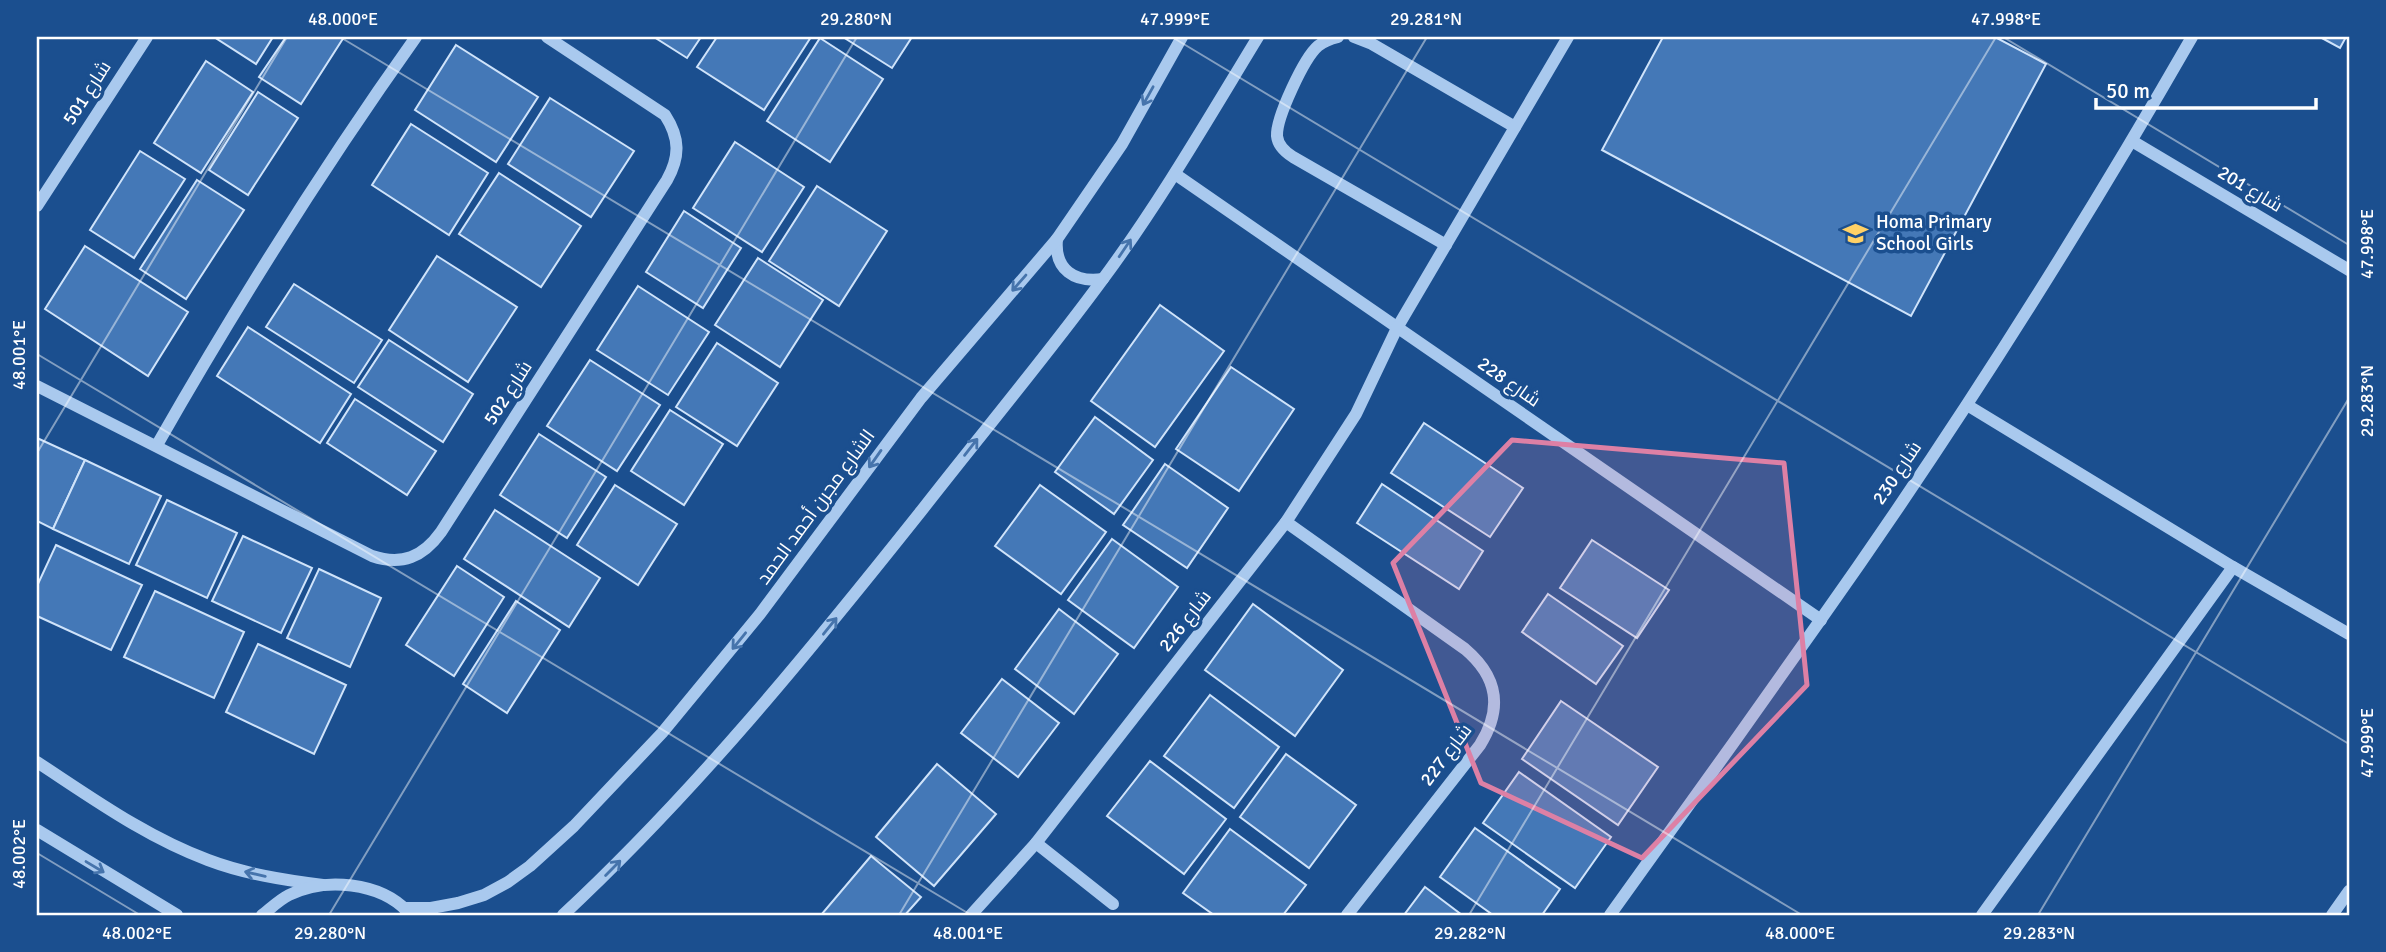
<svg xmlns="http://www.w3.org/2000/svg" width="2386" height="952" viewBox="0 0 2386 952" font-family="Signika,Cairo,sans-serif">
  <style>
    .building { fill: #4478b7; stroke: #cfe3fa; stroke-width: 2 }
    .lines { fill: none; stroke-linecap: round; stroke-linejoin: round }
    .minor { stroke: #a9c9ee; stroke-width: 12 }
    .oneway { stroke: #4674ac }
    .marked { fill: #dd80a5; fill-opacity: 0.2; stroke: #dd80a5; stroke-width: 5; stroke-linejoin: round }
    .ticks { fill: none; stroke: #fff; stroke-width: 2; stroke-opacity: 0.45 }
    .labels { text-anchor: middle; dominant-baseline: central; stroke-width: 7; stroke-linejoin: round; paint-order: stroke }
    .street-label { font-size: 19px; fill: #fff; stroke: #1b4f8f }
    .poi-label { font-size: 19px; fill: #fff; stroke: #1b4f8f; text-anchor: start }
    .neatline { fill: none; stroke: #fff; stroke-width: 2.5 }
    .ticks-label { font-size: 18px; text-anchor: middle; fill: #fff }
  </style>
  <rect width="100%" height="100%" fill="#1b4f8f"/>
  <g class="building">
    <polygon points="214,37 273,37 256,64"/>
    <polygon points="286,37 344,37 301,104 259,77"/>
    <polygon points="654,37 701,37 687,58"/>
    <polygon points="717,37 811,37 764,110 697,67"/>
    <polygon points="843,37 912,37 892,68"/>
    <polygon points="1663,37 1995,37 2046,64 1911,316 1602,150"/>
    <polygon points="2320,37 2346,37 2340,48"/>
    <polygon points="820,38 883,79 830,162 767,121"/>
    <polygon points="456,45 538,97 496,162 415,110"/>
    <polygon points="206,61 253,92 201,173 154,143"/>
    <polygon points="258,92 298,118 248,195 209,170"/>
    <polygon points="550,98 634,151 591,217 508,164"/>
    <polygon points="411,124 488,173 449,235 372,185"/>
    <polygon points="735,142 804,187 762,252 693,208"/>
    <polygon points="140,151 185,179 134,258 90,230"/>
    <polygon points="499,173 581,226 541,287 459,234"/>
    <polygon points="197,180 244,210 186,299 140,269"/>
    <polygon points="817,186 887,231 839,306 769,261"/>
    <polygon points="684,211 741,248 703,308 646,272"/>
    <polygon points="85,246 188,312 148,376 45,309"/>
    <polygon points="437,256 517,307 468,382 389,330"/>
    <polygon points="758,258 823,300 780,367 715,325"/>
    <polygon points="294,284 382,340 354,383 266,327"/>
    <polygon points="638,286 709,332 668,395 597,350"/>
    <polygon points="1160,305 1224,351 1155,447 1091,401"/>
    <polygon points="248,327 351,394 320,443 217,376"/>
    <polygon points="389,340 473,394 443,442 358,387"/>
    <polygon points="717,343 778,383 737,446 676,407"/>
    <polygon points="590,360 660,405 617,471 547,426"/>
    <polygon points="1231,367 1294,409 1239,491 1176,449"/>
    <polygon points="355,399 436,451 407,495 327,443"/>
    <polygon points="670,410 723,444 684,505 631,471"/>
    <polygon points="1095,417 1153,460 1114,514 1055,472"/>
    <polygon points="1424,423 1523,488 1490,537 1391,473"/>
    <polygon points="539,434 606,477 567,538 500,495"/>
    <polygon points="37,438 85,460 53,529 37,521"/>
    <polygon points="85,460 161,496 129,564 53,529"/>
    <polygon points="1165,464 1228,508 1187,568 1123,525"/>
    <polygon points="1382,484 1483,551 1459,589 1357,523"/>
    <polygon points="615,485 677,524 638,585 577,545"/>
    <polygon points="1040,485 1106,532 1061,594 995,546"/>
    <polygon points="167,500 237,533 207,598 136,565"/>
    <polygon points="495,510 600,578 569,627 464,559"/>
    <polygon points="243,536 312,568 281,633 212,601"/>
    <polygon points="1112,539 1178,587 1134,648 1068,600"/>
    <polygon points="1592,540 1669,590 1637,638 1560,588"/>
    <polygon points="56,545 142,585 111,650 37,616 37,586"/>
    <polygon points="457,566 504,597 454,676 406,645"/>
    <polygon points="319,569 381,598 350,667 287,638"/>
    <polygon points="155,591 244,632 214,698 124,657"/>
    <polygon points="1548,594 1623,646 1596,684 1522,632"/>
    <polygon points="516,601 560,630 507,713 463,684"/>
    <polygon points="1253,604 1343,670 1295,736 1205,670"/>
    <polygon points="1059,609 1118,654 1074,714 1015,669"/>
    <polygon points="258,644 346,685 314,754 226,712"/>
    <polygon points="1002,679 1059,723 1018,777 961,733"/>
    <polygon points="1210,695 1279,747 1234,808 1164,756"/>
    <polygon points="1561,701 1658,767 1618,825 1522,759"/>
    <polygon points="1286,754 1356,805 1309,868 1240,817"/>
    <polygon points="1150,761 1226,819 1184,874 1107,816"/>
    <polygon points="937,764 996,814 934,886 876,837"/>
    <polygon points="1519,772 1611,837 1575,888 1483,823"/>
    <polygon points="1475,828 1560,889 1542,915 1493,915 1440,877"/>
    <polygon points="1230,829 1306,885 1283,915 1214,915 1183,893"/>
    <polygon points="871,856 921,897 905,915 821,915"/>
    <polygon points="1425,887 1462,915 1404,915"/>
  </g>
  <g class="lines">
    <g class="minor">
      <path d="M1338,37C1330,39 1324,41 1318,46C1304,58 1276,118 1277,136C1278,146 1285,152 1293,157L1446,245"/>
      <polyline points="1354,37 1372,44 1515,127"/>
      <polyline points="2132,141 2349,270"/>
      <polyline points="1175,174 1821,620"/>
      <polyline points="37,206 147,37"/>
      <path d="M1057,239C1054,270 1075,283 1103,279"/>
      <path d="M37,386L372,556C402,566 423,557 441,532L667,180C680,157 680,138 665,115L547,37"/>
      <polyline points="1967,405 2233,567 2349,634"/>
      <path d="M157,445C237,305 322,169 416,37"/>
      <path d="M1286,522L1465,649C1498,677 1503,708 1480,745L1347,915"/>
      <path d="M37,762C92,798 146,837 208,860C245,874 284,880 323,885"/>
      <polyline points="37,830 177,915"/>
      <polyline points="1036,843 1113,904"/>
      <polyline points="404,908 431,908 458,903 484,895 508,882 530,866 574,826 662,733 760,614 921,398 1057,239 1122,144 1182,37"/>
      <path d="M262,915C270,909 279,900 289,895C325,877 380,882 408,912"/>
      <path d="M563,915C696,791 809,652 922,510C982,433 1045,358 1103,279C1160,202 1208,119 1258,37"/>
      <polyline points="971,915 1036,843 1286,522 1356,414 1397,328 1568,37"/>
      <path d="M1610,915C1680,818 1750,720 1819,622C1953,433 2077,237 2192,37"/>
      <polyline points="1982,915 2233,567"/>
      <polyline points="2332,915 2349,891"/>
    </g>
  </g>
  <defs><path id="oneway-shaft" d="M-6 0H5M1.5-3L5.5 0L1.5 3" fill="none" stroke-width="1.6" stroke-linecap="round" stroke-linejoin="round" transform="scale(1.75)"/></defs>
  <g class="oneway">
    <use href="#oneway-shaft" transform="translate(1148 96) rotate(119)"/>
    <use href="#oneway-shaft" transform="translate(1125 248) rotate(-56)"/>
    <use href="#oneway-shaft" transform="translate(1019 283) rotate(131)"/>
    <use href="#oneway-shaft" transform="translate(971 447) rotate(-52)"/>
    <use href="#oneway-shaft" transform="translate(875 459) rotate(125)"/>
    <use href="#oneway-shaft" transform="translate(830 626) rotate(-51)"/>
    <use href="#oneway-shaft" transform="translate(739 641) rotate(129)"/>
    <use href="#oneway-shaft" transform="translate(95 867) rotate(31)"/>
    <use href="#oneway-shaft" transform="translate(613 868) rotate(-45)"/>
    <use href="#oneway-shaft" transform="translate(255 874) rotate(-167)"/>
  </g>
  <path class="marked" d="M1512,440L1784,463L1807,685L1642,858L1481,783L1393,563Z"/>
  <path class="ticks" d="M340,37L1802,915M1172,37L2349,744M2003,37L2349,245M37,354L971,915M37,453L287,37M37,853L140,915M329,915L857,37M899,915L1427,37M1469,915L1996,37M2038,915L2349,398"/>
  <defs>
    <symbol id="school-bare" viewBox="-9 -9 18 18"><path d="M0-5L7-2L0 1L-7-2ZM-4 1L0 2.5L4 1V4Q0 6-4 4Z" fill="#ffd166" stroke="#1b4f8f" stroke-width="2.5" paint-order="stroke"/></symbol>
  </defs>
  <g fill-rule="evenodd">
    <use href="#school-bare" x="1838" y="216" width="35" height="35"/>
  </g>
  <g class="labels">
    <g class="street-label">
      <text transform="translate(87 93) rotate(-57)">شارع 501</text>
      <text transform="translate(2250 189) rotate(31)">شارع 201</text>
      <text transform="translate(1509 382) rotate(35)">شارع 228</text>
      <text transform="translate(508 393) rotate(-57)">شارع 502</text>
      <text transform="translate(1897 473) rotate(-56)">شارع 230</text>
      <text transform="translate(816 507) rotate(-54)">الشارع مجرن أحمد الحمد</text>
      <text transform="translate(1185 621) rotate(-52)">شارع 226</text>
      <text transform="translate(1446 755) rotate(-53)">شارع 227</text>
    </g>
    <g class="poi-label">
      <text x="1876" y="222">Homa Primary<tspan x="1876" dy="22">School Girls</tspan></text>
    </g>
  </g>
  <rect width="2386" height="952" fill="none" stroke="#1b4f8f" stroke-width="77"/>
  <path d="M2096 98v10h220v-10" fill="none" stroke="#ffffff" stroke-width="3.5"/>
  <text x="2106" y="98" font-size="21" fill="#ffffff" stroke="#1b4f8f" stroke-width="5" paint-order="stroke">50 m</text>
  <rect x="38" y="38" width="2310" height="876" class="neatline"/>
  <g class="ticks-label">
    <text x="343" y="25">48.000°E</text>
    <text x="856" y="25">29.280°N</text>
    <text x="1175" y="25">47.999°E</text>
    <text x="1426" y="25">29.281°N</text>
    <text x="2006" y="25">47.998°E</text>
    <text transform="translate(2367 244) rotate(-90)" y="6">47.998°E</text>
    <text transform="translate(19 355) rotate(-90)" y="6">48.001°E</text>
    <text transform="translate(2367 401) rotate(-90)" y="6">29.283°N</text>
    <text transform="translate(2367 743) rotate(-90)" y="6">47.999°E</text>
    <text transform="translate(19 854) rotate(-90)" y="6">48.002°E</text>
    <text x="137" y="939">48.002°E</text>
    <text x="330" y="939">29.280°N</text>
    <text x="968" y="939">48.001°E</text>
    <text x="1470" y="939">29.282°N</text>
    <text x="1800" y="939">48.000°E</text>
    <text x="2039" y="939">29.283°N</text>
  </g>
</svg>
